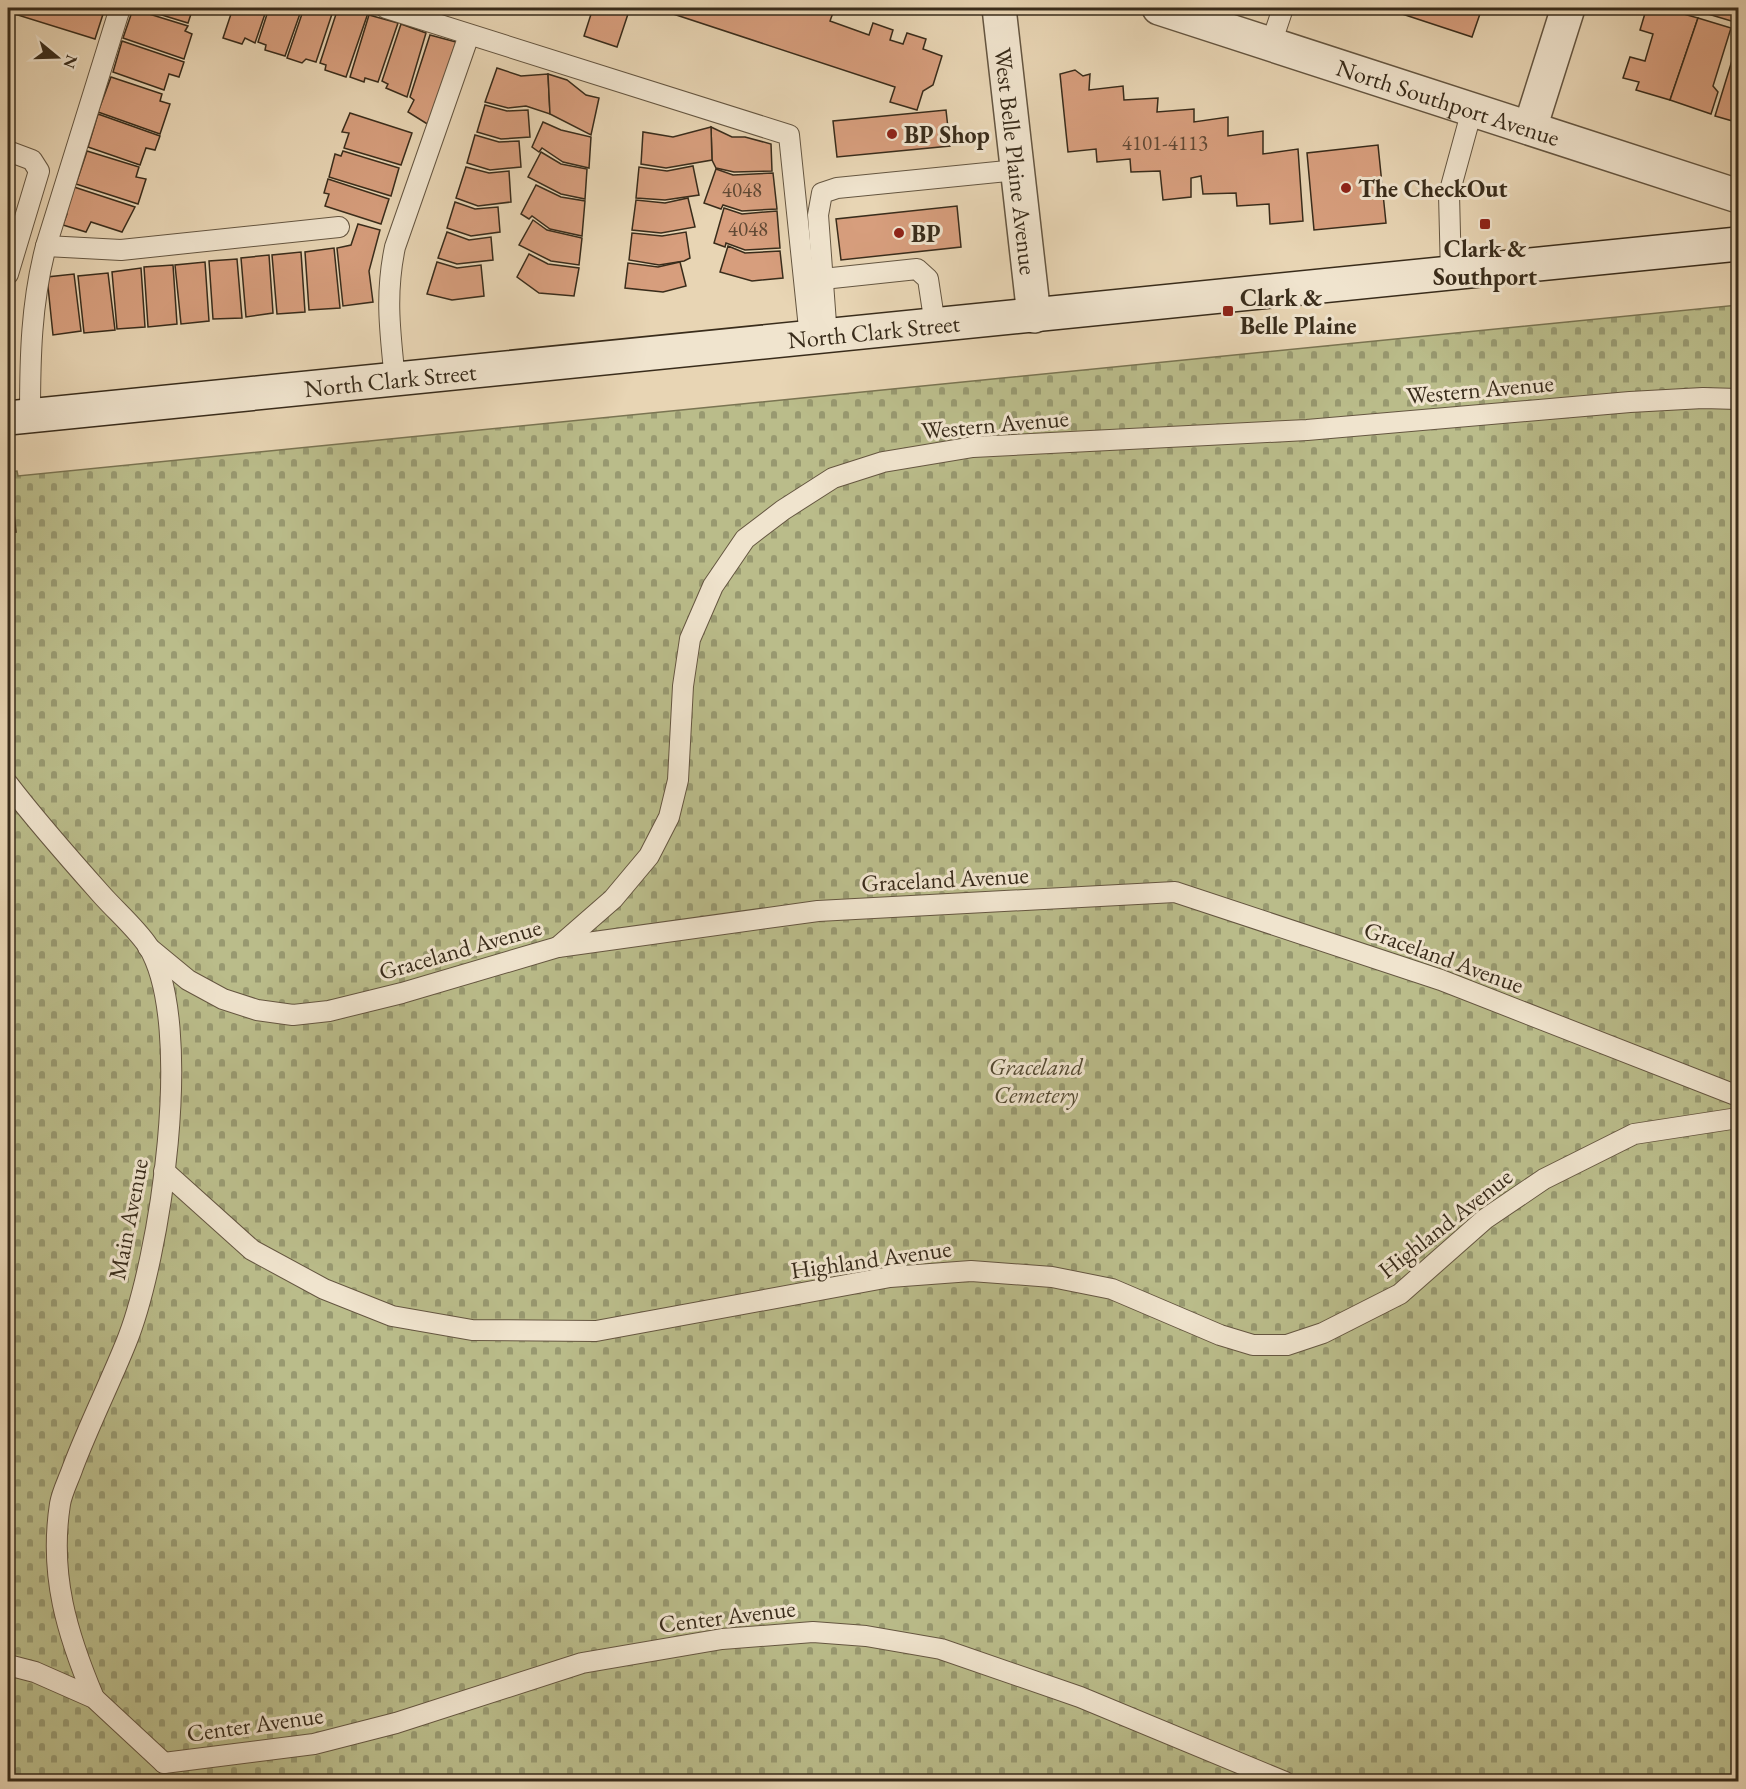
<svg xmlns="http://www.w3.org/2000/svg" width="1746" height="1789" viewBox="0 0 1746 1789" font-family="'EB Garamond',serif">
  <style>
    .cemetery { fill: url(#cemetery-stones); stroke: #7a7452; stroke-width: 1.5 }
    .building { fill: #d79e7d; stroke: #392c1b; stroke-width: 1.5 }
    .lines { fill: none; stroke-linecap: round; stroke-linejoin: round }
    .service-casing { stroke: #655641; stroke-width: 22 }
    .minor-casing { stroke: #655641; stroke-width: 36 }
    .tertiary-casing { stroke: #655641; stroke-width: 36 }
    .secondary-casing { stroke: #392c1b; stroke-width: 36 }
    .service { stroke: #f0e4ce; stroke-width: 20 }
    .minor { stroke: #f0e4ce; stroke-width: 33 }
    .tertiary { stroke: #f0e4ce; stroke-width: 33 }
    .secondary { stroke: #f0e4ce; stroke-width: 33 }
    .poi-dot { fill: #8f2418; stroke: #f0e4ce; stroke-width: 2 }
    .labels { text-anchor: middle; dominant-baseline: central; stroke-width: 6; stroke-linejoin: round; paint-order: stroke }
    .number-label { font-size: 21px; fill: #604834 }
    .street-label { font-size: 24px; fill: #392c1b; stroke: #f0e4ce }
    .poi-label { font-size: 24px; font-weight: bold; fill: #392c1b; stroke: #f0e4ce; text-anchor: start }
    .park-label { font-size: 24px; font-style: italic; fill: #534931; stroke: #f0e4ce }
  </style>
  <defs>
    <pattern id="cemetery-stones" width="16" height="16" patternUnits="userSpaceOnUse" patternTransform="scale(1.5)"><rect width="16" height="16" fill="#babc8a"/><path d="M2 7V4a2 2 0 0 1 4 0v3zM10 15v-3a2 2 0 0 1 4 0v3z" fill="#989970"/></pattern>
  </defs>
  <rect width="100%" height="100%" fill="#e8d5b4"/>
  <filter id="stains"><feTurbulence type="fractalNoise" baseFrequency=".00333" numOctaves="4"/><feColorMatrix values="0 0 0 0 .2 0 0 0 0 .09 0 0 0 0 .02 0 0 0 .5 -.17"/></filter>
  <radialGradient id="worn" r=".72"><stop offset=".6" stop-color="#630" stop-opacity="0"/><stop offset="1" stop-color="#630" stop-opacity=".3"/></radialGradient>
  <polygon class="cemetery" points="1738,305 1738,1781 8,1781 8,472 17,471 18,476"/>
  <g class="building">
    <polygon points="8,8 105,8 95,39 8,12"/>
    <polygon points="139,8 199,8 198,11 192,11 188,23"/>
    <polygon points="233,8 267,8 255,43 245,38 242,44 223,38"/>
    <polygon points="269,8 302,8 285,56 265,50 266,45 258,42"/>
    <polygon points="304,8 334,8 316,62 306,59 302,63 287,58"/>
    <polygon points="338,8 368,13 346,77 325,70 326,65 320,63"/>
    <polygon points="593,8 630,8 617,47 584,36"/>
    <polygon points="655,8 798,8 797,10 810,14 812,8 826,8 834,10 830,21 869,35 873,23 893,30 890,40 903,44 907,33 926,39 923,49 942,56 933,85 923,91 917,110 890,102 895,87"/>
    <polygon points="1384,8 1482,8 1472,37"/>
    <polygon points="1662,8 1698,18 1670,100 1636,90 1639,82 1623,78 1630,57 1645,61 1653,34 1640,30 1646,10 1660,14"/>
    <polygon points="1688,8 1738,8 1738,23"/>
    <polygon points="133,9 188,26 185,31 192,34 184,59 123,38"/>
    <polygon points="369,15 398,23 378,82 365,78 364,82 350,77"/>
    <polygon points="1698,18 1731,28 1713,86 1718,92 1711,114 1670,100"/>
    <polygon points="401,24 426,33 407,97 386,88 388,84 382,81"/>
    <polygon points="430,35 456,42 429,125 408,112 414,100 410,97"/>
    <polygon points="122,41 184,62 179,77 169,74 164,90 113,72"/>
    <polygon points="1738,41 1738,117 1736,122 1715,116"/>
    <polygon points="497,68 521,76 548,74 550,114 526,106 508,108 485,102"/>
    <polygon points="1075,70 1083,76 1090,74 1089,90 1123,86 1124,100 1158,98 1157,112 1194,109 1194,122 1228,117 1228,136 1263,131 1263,154 1298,149 1303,221 1270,224 1269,204 1237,206 1236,193 1203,194 1201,176 1191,178 1191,197 1163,200 1160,171 1131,172 1130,159 1097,162 1096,149 1068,152 1060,74"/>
    <polygon points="548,74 567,80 586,95 599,98 591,135 550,114"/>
    <polygon points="111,77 162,94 160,101 170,104 160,134 98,112"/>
    <polygon points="485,105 507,111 528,110 530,137 501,139 477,132"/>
    <polygon points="946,110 950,146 837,157 833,121"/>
    <polygon points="350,113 412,133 401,165 344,148 349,133 342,132"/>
    <polygon points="98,114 160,136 155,150 146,148 140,165 88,147"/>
    <polygon points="543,122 561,130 591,137 589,168 563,162 542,148 539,152 532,147"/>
    <polygon points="711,127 732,137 745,137 771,144 772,171 734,172 716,168 712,160"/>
    <polygon points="711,127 712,160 666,168 641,164 643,132 673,137"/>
    <polygon points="475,135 499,142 519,141 521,167 490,170 467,163"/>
    <polygon points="1378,145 1386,223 1314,230 1307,153"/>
    <polygon points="87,151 139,167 136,177 146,179 138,204 76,184"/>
    <polygon points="343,151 399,168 391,196 329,177 335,154 341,156"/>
    <polygon points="541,152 561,164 587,169 585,199 561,194 528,177"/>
    <polygon points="693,166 699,195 665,200 636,198 639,167 667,171"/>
    <polygon points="466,167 489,173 509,171 511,202 478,206 456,198"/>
    <polygon points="716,169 733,175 773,173 777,209 742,211 723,205 721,209 704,203"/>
    <polygon points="328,179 389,199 381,224 325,206 329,194 324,193"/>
    <polygon points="536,185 561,197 585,201 582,236 550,229 532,216 529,219 521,214"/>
    <polygon points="71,186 135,207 122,232 91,222 86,232 63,225 67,214 62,212"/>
    <polygon points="688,198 695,227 661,233 632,230 636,200 665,203"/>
    <polygon points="455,202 475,209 498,207 500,232 471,236 447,228"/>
    <polygon points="957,206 961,247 841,260 836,219"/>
    <polygon points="724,208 742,214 777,211 780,248 745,250 726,243 725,247 714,243"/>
    <polygon points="533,220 547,230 582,238 579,265 551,261 519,245"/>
    <polygon points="358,224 380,230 369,271 373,302 343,306 337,248 351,245"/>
    <polygon points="447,232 469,240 491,237 493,260 457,264 438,258"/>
    <polygon points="686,232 690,258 684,261 659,265 629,260 632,233 662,236"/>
    <polygon points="728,246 745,253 780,251 783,278 752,281 720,272"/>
    <polygon points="334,248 340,308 309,310 305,252"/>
    <polygon points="301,252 305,312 277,314 272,255"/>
    <polygon points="529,254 548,264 579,268 574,296 539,293 517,277"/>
    <polygon points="269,255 273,313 246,317 241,258"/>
    <polygon points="237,259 242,318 213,319 209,261"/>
    <polygon points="205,262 209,321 181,324 175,265"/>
    <polygon points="437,262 457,268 481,265 484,296 452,300 427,294"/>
    <polygon points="680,262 686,286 663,292 625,288 628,263 658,267"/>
    <polygon points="173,265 177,324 148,327 144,267"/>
    <polygon points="141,268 145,327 117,329 112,272"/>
    <polygon points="108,273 115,330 84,333 78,276"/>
    <polygon points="74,274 81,331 53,335 47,277"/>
    <polygon points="8,484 11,484 16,532 8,533"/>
  </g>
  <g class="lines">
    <defs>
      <g id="service">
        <polyline points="386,8 789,135 810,338"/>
        <polyline points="1271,44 1283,8"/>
        <polyline points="8,151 32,160 39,171 8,274"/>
        <polyline points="46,246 120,8"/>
        <polyline points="1451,274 1449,194 1472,110"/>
        <polyline points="823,279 917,269 928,279 935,325"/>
        <polyline points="827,337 818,215 822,193 837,188 1017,170"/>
        <path d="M395,380C390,332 385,294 395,247L469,35"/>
        <path d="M30,416C30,358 31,303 46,246L121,250L339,227"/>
        <path d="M8,784C37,822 69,858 101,894C116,911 136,928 148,946C196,1024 160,1260 126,1343C109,1385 89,1425 73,1467C69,1479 62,1492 60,1504C49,1575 67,1634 94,1698"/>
        <polyline points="148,947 188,980 223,999 257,1010 293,1015 329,1011 402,993 558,947 818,911 1175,892 1441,980 1738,1096"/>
        <polyline points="558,947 613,899 649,856 669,817 678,780 683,686 690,639 713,586 745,539 783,510 833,478 883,462 973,447 1307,430 1630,402 1703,398 1738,399"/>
        <polyline points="164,1171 252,1250 324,1289 392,1316 472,1330 596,1331 890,1277 971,1271 1052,1277 1112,1289 1220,1335 1253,1345 1287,1345 1323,1333 1400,1294 1485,1219 1544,1179 1634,1134 1738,1118"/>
        <polyline points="8,1665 35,1672 94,1698 164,1763"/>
        <polyline points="164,1763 314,1744 396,1723 582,1663 722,1639 813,1632 866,1636 941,1649 1080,1697 1285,1782"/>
      </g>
      <g id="minor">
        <path id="s1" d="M999,8L1034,316"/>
        <polyline points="1530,128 1568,8"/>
      </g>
      <g id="tertiary">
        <path id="s2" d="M1159,8L1738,196"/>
      </g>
      <g id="secondary">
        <path id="s3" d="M8,418L1738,244"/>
      </g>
    </defs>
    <use href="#service" class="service-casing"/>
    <use href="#minor" class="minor-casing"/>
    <use href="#tertiary" class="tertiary-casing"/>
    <use href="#secondary" class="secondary-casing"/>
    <use href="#service" class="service"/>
    <use href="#minor" class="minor"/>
    <use href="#tertiary" class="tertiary"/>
    <use href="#secondary" class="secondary"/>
  </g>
  <g class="poi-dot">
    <circle cx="892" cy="134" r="6"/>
    <circle cx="1346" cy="188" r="6"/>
    <rect x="1479" y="218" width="12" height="12" rx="3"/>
    <circle cx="899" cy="233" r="6"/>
    <rect x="1222" y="305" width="12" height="12" rx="3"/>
  </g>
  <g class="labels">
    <g class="number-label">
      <text x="1165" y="142">4101-4113</text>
      <text x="742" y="189">4048</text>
      <text x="748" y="228">4048</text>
    </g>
    <g class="street-label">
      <text stroke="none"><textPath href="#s2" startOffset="304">North Southport Avenue</textPath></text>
      <text stroke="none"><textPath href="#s1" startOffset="154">West Belle Plaine Avenue</textPath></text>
      <text stroke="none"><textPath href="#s3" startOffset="870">North Clark Street</textPath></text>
      <text stroke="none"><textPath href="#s3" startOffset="384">North Clark Street</textPath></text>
      <text transform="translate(1480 389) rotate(-5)">Western Avenue</text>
      <text transform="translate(995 424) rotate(-5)">Western Avenue</text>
      <text transform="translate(945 879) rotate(-3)">Graceland Avenue</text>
      <text transform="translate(460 949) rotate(-16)">Graceland Avenue</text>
      <text transform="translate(1444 957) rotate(20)">Graceland Avenue</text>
      <text transform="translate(128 1219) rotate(-79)">Main Avenue</text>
      <text transform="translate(1445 1223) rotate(-38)">Highland Avenue</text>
      <text transform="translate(871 1259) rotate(-8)">Highland Avenue</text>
      <text transform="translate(727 1616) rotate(-7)">Center Avenue</text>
      <text transform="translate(255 1724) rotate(-8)">Center Avenue</text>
    </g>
    <g class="poi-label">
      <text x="904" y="134">BP Shop</text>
      <text x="1358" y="188">The CheckOut</text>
      <text x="911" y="233">BP</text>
      <text x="1485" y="248" text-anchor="middle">Clark &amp;<tspan x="1485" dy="28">Southport</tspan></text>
      <text x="1240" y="297">Clark &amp;<tspan x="1240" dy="28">Belle Plaine</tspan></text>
    </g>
    <g class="park-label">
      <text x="1036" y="1066">Graceland<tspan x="1036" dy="28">Cemetery</tspan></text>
    </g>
  </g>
  <rect width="1746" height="1789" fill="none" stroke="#e8d5b4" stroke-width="30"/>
  <rect x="9" y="9" width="1728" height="1771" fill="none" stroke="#392c1b" stroke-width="3"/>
  <rect x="15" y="15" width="1716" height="1759" fill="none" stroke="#392c1b" stroke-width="1.5"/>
  <g transform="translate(57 57) rotate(109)" stroke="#f0e4ce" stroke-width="4.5" paint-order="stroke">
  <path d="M0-4.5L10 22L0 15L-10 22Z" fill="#392c1b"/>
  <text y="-9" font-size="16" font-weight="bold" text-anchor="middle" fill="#392c1b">N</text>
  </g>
  <rect width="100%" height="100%" filter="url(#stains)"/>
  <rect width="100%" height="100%" fill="url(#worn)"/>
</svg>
